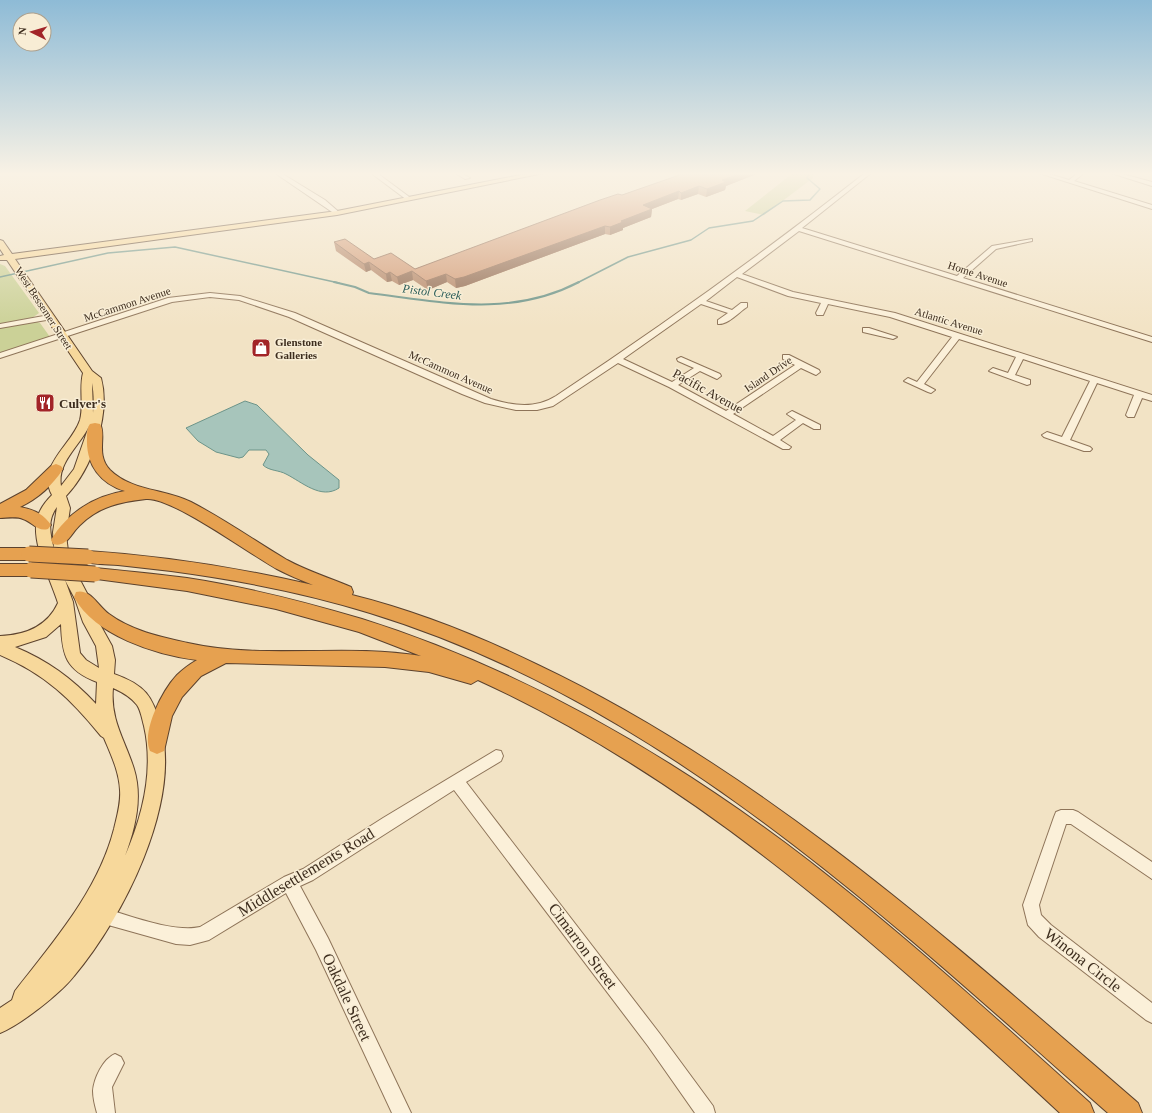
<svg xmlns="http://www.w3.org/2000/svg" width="1152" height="1113" viewBox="0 0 1152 1113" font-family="'Times New Roman',serif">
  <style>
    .green { fill: #cbd197 }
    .water { fill: #a7c5bb; stroke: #6c9489 }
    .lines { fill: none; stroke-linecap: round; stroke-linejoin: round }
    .stream-far1 { stroke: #6c9489; stroke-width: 1.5 }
    .stream { stroke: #6c9489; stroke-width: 2 }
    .minor-casing { stroke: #8e7459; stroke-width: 2 }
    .major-casing { stroke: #5c422d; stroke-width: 2 }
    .highway-casing { stroke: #5c422d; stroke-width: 2 }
    .minor { fill: #fbf0d9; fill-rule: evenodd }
    .major { fill: #f7d89b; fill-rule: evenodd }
    .highway { fill: #e6a150; fill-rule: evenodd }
    .highway-bridge-casing { stroke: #5c422d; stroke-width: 17; stroke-linecap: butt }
    .highway-bridge { stroke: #e6a150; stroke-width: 15 }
    .wall { fill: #b58667 }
    .shaded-wall { fill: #946d54 }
    .building { fill: #d39c78; stroke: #946d54 }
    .labels { text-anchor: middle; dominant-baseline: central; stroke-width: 3; stroke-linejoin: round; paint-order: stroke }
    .far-street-label { font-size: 11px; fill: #3d2d1e; stroke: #f8edd5 }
    .far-poi-label { font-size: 11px; font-weight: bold; fill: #3d2d1e; stroke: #f8edd5; text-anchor: start }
    .far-water-label { font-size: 12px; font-style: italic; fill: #2c5e5a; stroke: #f8edd5 }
    .street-label { font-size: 13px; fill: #3d2d1e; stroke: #f8edd5 }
    .poi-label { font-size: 13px; font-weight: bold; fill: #3d2d1e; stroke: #f8edd5; text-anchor: start }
    .near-street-label { font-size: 16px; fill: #3d2d1e; stroke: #f8edd5 }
  </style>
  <rect width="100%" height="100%" fill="#f2e3c5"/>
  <g class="green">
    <polygon points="793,173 814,173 813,178 764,215 745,211"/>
    <polygon points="0,264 5,266 39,313 32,318 0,325"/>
    <polygon points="37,322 40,323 50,337 0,354 0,328"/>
  </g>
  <path class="water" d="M245,401L257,405L308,455L339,480V488C321,500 302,482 286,474C279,470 269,471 263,465L269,454L266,450H249L243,457L239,458L216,452L198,441L186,428Z"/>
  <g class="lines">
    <g class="stream-far1">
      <polyline points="0,277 108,253 175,247 339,283"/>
      <polyline points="577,283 628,257 691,240 709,228 753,221 783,201 810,200 820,189 807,178 809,173"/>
    </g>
    <path class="stream" d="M334,282L355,287L369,293C442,302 510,318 579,282"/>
    <defs>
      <g id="minor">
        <polygon points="275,173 281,173 325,200 340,213 335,214"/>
        <polygon points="371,173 377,173 412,199 407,200"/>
        <polygon points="455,173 461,173 470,178 465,179"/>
        <path d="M865,173H871L802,228L957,276L992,246L1032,239V241L996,249L963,278L1152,337V342L799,231L742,274L793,292L895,313L1152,395V401L1142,398L1134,417H1128L1126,415L1134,395L1097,383L1070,440L1090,447L1092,449L1090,451H1084L1044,437L1042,435L1047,432L1062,437L1090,381L1023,359L1015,375L1030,380V384L1027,385L989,371L993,368L1008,373L1016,357L959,339L924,384L935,390L931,393L928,392L904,381L908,378L917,382L952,337L890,317L828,304L823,315H817L816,313L821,303L788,296L737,277L706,301L732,310L741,303H747V307C739,312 728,325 718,324V320L728,313L701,304L623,359L672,382L694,368L678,361L677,359L681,357L720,374L721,376L717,379L700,371L678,385L726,411L795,365L783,359V355H789L819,370L820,372L816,375L801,368L733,414L773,436L796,420L787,414L792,411L820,425V429H814L803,423L780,440L791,447L789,449H783L669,387L618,363L553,406L537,410H516L485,403L462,394L289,317L239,300L210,297L172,302L0,358V353L168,298L210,293L240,296L295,313L491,399C514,406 535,409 556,396C662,326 765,252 865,173Z"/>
        <polygon points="1039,173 1046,173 1069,180 1078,173 1084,173 1074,181 1152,205 1152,209"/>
        <polygon points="1111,173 1119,173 1152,182 1152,186"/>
        <polygon points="49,315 53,317 52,319 0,328 0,324"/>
        <polygon points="863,328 869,328 897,337 893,339 863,332"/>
        <path d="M496,750L501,751L503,756L501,761L466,782L660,1034L713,1106L715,1113H695L648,1046L454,790L313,880L300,886L328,938L411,1113H392L316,950L286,893L209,940L190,945L176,944L94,921L92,915L94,909L100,907C128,915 173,933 200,927L284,877L303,869L383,818Z"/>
        <polygon points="1061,810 1073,810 1078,812 1152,862 1152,879 1071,824 1066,824 1039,905 1041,915 1051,925 1152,1003 1152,1023 1146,1020 1039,937 1028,925 1023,905 1054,817 1056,812"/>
        <path d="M115,1054L121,1057L124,1063L112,1087L115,1113H97C95,1106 93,1098 93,1091C94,1078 103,1059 115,1054Z"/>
      </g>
      <path id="major" d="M531,173H544L337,215L15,259L92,371L101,378C111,415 92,469 66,496L70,508L66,535L69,559L90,599L97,619L112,646L115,660L114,674C145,685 153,696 161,727C181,804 123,918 74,976C60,994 20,1025 0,1033V1008L12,1000L15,991C54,941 98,891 114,829C117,816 121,803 120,790C119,771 111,755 104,738L101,736C71,699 45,674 0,655V636C25,635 47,627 58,603C51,580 31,543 37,519C39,510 46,501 52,495C36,466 72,445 80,420C84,405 79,388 83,373L7,260H0V256L4,255L0,249V240L3,241L12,254L337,211ZM92,383C94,393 94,403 93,413ZM89,426L74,469L61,486C57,462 80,446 89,426ZM57,507L53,532L54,549C50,534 47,520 57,507ZM65,580L75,599L83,622L96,646L99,668L86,660L80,653L73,602ZM61,624C62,656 66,670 97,682L96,704C73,679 47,660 15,647L46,637ZM113,688C122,692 131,697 137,705C141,711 142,719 144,726C154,770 143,815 125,856C135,829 143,798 134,769C125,740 110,720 113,688Z"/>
      <g id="highway">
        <path d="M95,423L100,424C107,435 95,454 110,470C131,491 165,489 191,502C224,519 255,541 287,560C307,571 330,578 351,587L353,592L352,595C416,611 479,636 538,665C765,773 950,941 1138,1103L1142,1113H1108C886,917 660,702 370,613C306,593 238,580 171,571C154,569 136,567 118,565C106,564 94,565 82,561L80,557L82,553L88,551C164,556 239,568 313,585C301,580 288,575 277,569C251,555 171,496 146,499C121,502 99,506 80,525C71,533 67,548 53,544L51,540C67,513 94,496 125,491C101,484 86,465 87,439C87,434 87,428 90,424Z"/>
        <path d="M56,464L61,466L63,469C53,485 37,499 20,507C32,509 44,514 51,525L48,529C37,532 33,522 23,519C16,516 7,518 0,518V504L26,490L51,466Z"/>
        <polygon points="0,548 29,548 35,550 37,554 35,558 29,560 0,560"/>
        <polygon points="0,564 31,564 37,566 39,570 37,574 31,576 0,576"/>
        <path d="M95,568C126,571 157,574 187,578C246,587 305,602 362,619C524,670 675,758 809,861C907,937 998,1020 1090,1103L1094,1113H1060C882,948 701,782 478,680L471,684L429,672L385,667L226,663L201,676L182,697L172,716L164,751L157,754L150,751C141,731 163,690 177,675C183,669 190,664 197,660C156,655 94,635 74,597L76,592C90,588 98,606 109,614C132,631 161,637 188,643C264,660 344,643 421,656L359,632L276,609L187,591L89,578L87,574L89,570Z"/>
      </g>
    </defs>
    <use href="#minor" class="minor-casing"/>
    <use href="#major" class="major-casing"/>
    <use href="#highway" class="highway-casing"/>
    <use href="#minor" class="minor"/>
    <use href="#major" class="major"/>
    <use href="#highway" class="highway"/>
    <defs>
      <g id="highway-bridge">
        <polyline points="29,554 88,557"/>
        <polyline points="31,570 95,574"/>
      </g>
    </defs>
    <use href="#highway-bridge" class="highway-bridge-casing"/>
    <use href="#highway-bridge" class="highway-bridge"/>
  </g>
  <polygon class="wall" points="685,173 759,173 726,186 725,190 706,197 698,194 681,200 678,199 652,209 651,217 623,228 623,230 610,235 605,234 465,286 456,288 447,282 428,290 413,280 399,285 392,281 387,282 371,270 366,272 336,251 334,242 374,259 415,269"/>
  <g class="shaded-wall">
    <polygon points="742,173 759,173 726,186 725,190 706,197 707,189 722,180"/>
    <polygon points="699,186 698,194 681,200 681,193"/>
    <polygon points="679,191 678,199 652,209 651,217 623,228 623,230 610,235 610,227 621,221 643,205"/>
    <polygon points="605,226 605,234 465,286 456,288 455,279"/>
    <polygon points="369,262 371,270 366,272 364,264"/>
    <polygon points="412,271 413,280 399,285 397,277"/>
    <polygon points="390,272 392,281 387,282 386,274"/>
    <polygon points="446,274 447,282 428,290 426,281"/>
  </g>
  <polygon class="building" points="685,173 742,173 722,180 726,182 707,189 699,186 681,193 679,191 643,205 652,209 621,221 623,222 610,227 605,226 464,277 455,279 446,274 426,281 412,271 397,277 390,272 386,274 369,262 364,264 334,242 345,239 374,259 391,253 415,269 600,200 618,194 622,195"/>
  <linearGradient id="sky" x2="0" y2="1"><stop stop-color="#8ebbd6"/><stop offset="0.53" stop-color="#f9f2e5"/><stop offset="1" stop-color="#f9f2e5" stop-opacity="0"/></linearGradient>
  <rect width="1152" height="328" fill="url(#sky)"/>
  <defs>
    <symbol id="shop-square" viewBox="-11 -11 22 22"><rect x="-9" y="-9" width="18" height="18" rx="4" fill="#a22428" stroke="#f8edd5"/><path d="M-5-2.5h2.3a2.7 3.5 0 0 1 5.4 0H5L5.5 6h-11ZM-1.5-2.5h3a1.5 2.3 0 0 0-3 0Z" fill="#fff"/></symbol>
    <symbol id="restaurant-square" viewBox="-11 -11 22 22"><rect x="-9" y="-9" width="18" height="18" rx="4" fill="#a22428" stroke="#f8edd5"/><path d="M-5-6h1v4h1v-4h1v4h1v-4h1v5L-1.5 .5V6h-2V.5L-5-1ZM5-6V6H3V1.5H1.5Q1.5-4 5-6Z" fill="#fff"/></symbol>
  </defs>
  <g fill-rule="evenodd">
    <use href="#shop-square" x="250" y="337" width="22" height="22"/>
    <use href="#restaurant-square" x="34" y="392" width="22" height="22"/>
  </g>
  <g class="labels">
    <g class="far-street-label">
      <text transform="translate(978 274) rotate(18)">Home Avenue</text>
      <text transform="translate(127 304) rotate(-18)">McCammon Avenue</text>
      <text transform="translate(44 308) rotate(57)">West Bessemer Street</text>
      <text transform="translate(949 321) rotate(17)">Atlantic Avenue</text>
      <text transform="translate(451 372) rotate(24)">McCammon Avenue</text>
      <text transform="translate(768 374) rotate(-34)">Island Drive</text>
    </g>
    <g class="far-poi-label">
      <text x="275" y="342">Glenstone<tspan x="275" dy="13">Galleries</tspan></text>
    </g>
    <g class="far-water-label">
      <text transform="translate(432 292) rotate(7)">Pistol Creek</text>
    </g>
    <g class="street-label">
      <text transform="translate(708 391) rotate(29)">Pacific Avenue</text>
    </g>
    <g class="poi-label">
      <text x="59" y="403">Culver's</text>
    </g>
    <g class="near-street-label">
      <text transform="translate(306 872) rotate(-31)">Middlesettlements Road</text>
      <text transform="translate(583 946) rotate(53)">Cimarron Street</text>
      <text transform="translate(1083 960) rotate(38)">Winona Circle</text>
      <text transform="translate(347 997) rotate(65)">Oakdale Street</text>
    </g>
  </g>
  <g transform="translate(32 32) rotate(275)"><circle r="19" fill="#f8edd5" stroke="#ada08c"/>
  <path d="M0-3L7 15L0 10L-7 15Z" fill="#a22428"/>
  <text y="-6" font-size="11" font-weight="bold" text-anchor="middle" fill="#3d2d1e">N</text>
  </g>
</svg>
